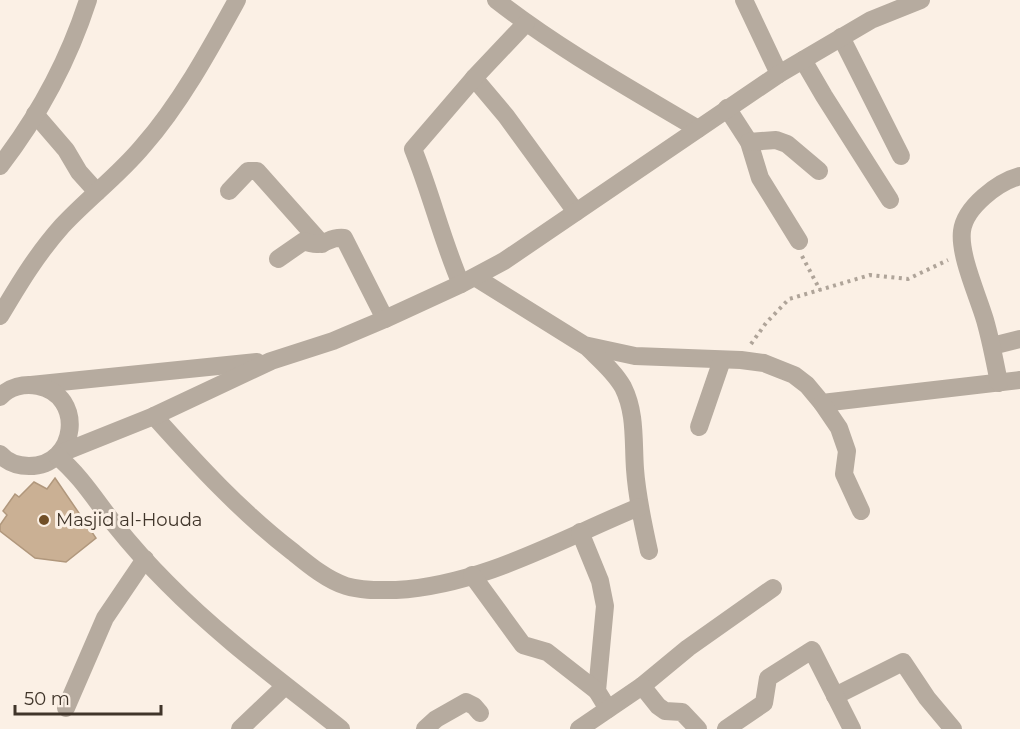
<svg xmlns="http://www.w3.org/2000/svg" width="1020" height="729" viewBox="0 0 1020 729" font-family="Montserrat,sans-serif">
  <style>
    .building { fill: #cab094; stroke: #b0977c; stroke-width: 1.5 }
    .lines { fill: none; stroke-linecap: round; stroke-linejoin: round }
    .path { stroke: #afa499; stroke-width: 4; stroke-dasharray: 3 4.5; stroke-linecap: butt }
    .minor { stroke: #b6ab9f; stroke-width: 18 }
    .poi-dot { fill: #714f27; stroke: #fbf0e5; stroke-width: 2 }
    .labels { text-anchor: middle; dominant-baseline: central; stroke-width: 6; stroke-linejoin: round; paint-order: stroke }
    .poi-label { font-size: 18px; fill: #40352a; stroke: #fbf0e5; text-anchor: start }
  </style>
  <rect width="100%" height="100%" fill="#fbf0e5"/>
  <polygon class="building" points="55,478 96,538 66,562 35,558 0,531 0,525 7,515 3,511 15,494 19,497 34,482 47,489"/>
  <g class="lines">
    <g class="path">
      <polyline points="802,256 820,290"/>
      <polyline points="751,344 766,323 789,299 870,275 908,279 948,260"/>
    </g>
    <g class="minor">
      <path d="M496,0C559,49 629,88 698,129"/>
      <polyline points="744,0 779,74"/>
      <polyline points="841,37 901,156"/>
      <polyline points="803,60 824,96 890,200"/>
      <polyline points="474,78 506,116 576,212"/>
      <polyline points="727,108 749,142 760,178 799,241"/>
      <polyline points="35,114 66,150 79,172 97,192"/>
      <polyline points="749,142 776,140 787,144 819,171"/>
      <path d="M0,166C40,114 68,62 88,0"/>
      <polyline points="229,191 248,171 257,171 322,244"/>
      <path d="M278,259L304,241C325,250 326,236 344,238L385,319"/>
      <polyline points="475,277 584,345 635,356 741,360 764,363 794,375 807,385 822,403 1020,380"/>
      <path d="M461,284C442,240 431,193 413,149L474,78L526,23"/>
      <path d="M0,316C19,284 37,254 62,226C88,198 119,175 143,146C180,104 210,49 237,0"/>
      <path d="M586,346C599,359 614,371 623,387C636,413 633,441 635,469C637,497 643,524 649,551"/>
      <polyline points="992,346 1020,339"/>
      <path d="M999,383C995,362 991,341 985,320C978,296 959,255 962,231C965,207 998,182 1020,176"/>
      <polyline points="31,385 257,362"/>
      <path d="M0,397C9,387 24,383 38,386C85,395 78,466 29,466C18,466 7,462 0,454"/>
      <polyline points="822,403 839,428 847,451 844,474 861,511"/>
      <path d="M154,416C197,464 241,512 293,552C309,565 327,580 346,586C362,591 380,590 396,590C483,585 561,539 639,507"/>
      <polyline points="699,427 722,360"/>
      <polyline points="59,454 154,416 271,361 333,341 385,319 461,284 504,261 779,74 871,20 921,0"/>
      <path d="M57,456C81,476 96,501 115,525C131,545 149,565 167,583C220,637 282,682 341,729"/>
      <polyline points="580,532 600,581 605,606 597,691 608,709"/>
      <polyline points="472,575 523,645 547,652 597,691"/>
      <polyline points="642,686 688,648 773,588"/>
      <polyline points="835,696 903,662 927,698 953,729"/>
      <polyline points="66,708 105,618 145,559"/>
      <polyline points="240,729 285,686"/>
      <polyline points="425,729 436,719 466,702 474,706 480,713"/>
      <polyline points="579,729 642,686 658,706 665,711 682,712 698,729"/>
      <polyline points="726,729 764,703 768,678 812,650 852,729"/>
    </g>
  </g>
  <circle class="poi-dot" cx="44" cy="520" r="6"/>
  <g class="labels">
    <g class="poi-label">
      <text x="56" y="520">Masjid al-Houda</text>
    </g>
  </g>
  <path d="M15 705v9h146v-9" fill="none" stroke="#40352a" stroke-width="3"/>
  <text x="24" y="705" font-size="18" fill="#40352a" stroke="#fbf0e5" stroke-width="4.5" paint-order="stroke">50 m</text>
</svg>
